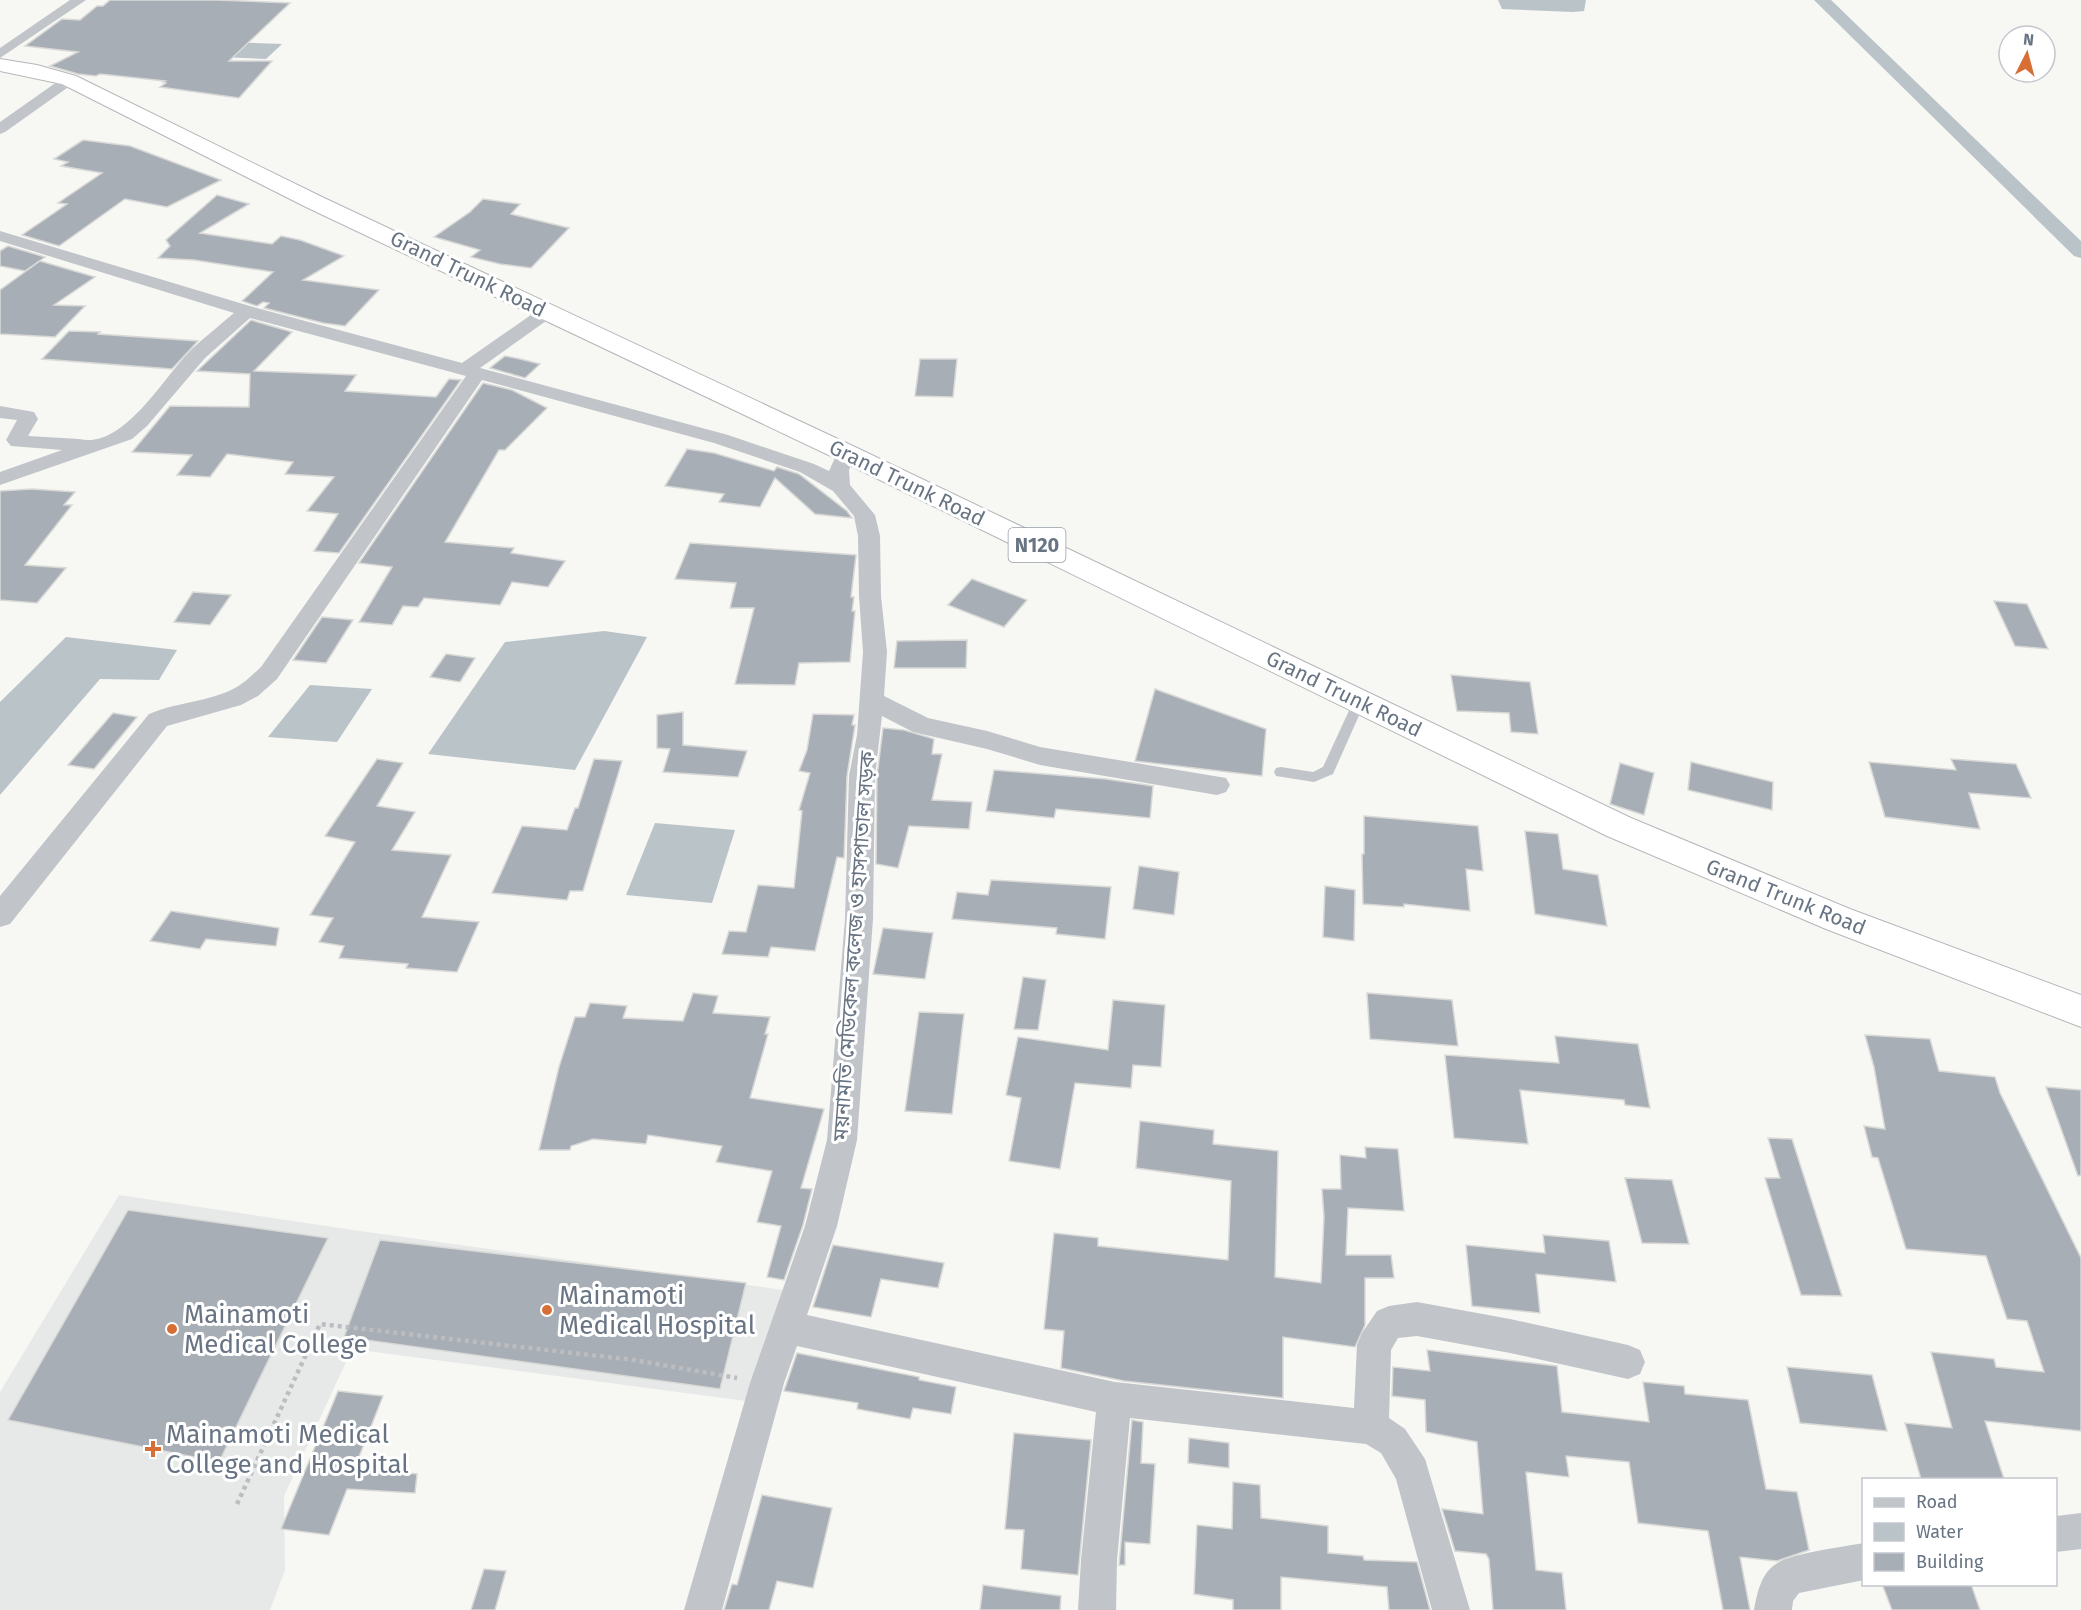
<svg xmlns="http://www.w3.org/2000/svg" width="2081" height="1610" viewBox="0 0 2081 1610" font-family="'Fira Sans','Noto Sans Bengali',sans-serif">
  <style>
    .built { fill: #e7e9e8 }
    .water { fill: #bac3c8 }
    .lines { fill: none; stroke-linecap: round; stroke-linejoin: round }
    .canal { fill: #bac3c8; fill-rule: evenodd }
    .building { fill: #a8aeb5; stroke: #d8d9d7; stroke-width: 1.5 }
    .highway-casing { stroke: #b4b7ba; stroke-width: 2 }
    .path { stroke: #bbbdc0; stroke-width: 4.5; stroke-dasharray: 4 4; stroke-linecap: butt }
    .lane { fill: #c1c4c8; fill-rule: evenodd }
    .street { fill: #c1c4c8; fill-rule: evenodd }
    .highway { fill: #fff; fill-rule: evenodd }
    .poi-dot { fill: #d66e35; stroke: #fff; stroke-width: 2 }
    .labels { text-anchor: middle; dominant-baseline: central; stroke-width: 6; stroke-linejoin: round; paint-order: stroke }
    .shield { fill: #fff; stroke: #959ea8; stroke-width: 1.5 }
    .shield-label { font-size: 20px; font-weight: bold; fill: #687483 }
    .street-label { font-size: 21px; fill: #687483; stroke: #fff }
    .near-poi-label { font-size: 26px; fill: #687483; stroke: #fff; text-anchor: start }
  </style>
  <rect width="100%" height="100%" fill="#f7f7f4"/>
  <polygon class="built" points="119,1195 346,1229 783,1290 746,1401 352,1349 284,1496 285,1570 270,1610 0,1610 0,1392"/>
  <g class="water">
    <polygon points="1498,0 1586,0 1584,11 1573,12 1502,9"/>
    <polygon points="167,40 282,44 266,59 174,55"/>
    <polygon points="604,631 647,637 575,770 428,754 505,642"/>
    <polygon points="66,637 177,650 159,680 100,679 0,795 0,702"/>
    <polygon points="310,685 372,689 337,742 268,737"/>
    <polygon points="655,823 735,830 712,903 626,895"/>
  </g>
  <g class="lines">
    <polygon class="canal" points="1814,0 1831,0 2081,241 2081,258 2074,256"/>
  </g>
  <g class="building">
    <polygon points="110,0 216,0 290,3 229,61 272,61 239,98 160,87 166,83 163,82 165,81 100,74 96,76 78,74 50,66 78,52 25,46 62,19 80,20 97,6 103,6"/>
    <polygon points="83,140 130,146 221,180 167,207 125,199 59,246 22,235 67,204 58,203 102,173 61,166 68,162 54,159"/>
    <polygon points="217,195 249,204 200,233 272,244 281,236 300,240 344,256 303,280 379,290 345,326 323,323 264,308 269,303 263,302 257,306 242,301 273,272 194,260 158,258 170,246 166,240"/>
    <polygon points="483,199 520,204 511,214 569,228 531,268 500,264 471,257 480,250 434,237 470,212"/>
    <polygon points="8,246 45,257 25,271 0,266 0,251"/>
    <polygon points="40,261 95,277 54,305 85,306 55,337 0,334 0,290"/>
    <polygon points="251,320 292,332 254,371 356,375 345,391 436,397 449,379 461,380 339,553 314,551 338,514 307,511 334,477 285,474 293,462 227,454 210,477 177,475 192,455 132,452 170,406 249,407 250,374 197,371"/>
    <polygon points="69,331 100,332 98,334 198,341 172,369 42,359"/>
    <polygon points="505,356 520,359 540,364 525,378 490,368"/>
    <polygon points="920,359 957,359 953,397 915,396"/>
    <polygon points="483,383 512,390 547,408 505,450 499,450 445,542 514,548 511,553 565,561 548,587 512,582 500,605 424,598 418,607 403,606 392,625 359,622 392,567 359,563"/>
    <polygon points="687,449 714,453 774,471 777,467 799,474 847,511 852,518 815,514 775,478 760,507 719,502 724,494 665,486"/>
    <polygon points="32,489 75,492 64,505 72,505 25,565 66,568 37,603 0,600 0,491"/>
    <polygon points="690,543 856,555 851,597 854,597 852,611 855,611 850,662 799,663 795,685 735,684 754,608 730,608 736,583 675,579"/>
    <polygon points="972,579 1027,600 1004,627 948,605"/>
    <polygon points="193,592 231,595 210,625 174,622"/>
    <polygon points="1994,601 2027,604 2048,649 2015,646"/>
    <polygon points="322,617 353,620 326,663 293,660"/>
    <polygon points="967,640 966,668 894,668 897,641"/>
    <polygon points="446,654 475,658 460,682 430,677"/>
    <polygon points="1451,675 1530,682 1538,734 1511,732 1509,713 1457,711"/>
    <polygon points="1155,689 1266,729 1262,776 1135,761"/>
    <polygon points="683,712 683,745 747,751 738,777 663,772 670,749 657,748 657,715"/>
    <polygon points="113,713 137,717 94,769 68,765"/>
    <polygon points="813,714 854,715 852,725 855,725 847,776 844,858 837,857 815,951 771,947 768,957 722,954 729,931 746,932 758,885 794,888 802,811 799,810 810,773 799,771 807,750"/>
    <polygon points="883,728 904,730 934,739 932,754 942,754 932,800 972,802 969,829 909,826 898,868 876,864 877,776"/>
    <polygon points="377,759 403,763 377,806 415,812 392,850 451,855 422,917 479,922 457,972 406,968 408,964 339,958 344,946 319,942 333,918 310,915 355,842 325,836"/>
    <polygon points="594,759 622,761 583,891 570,891 567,900 492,893 522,826 567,830 575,808 578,808"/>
    <polygon points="1951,759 2016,764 2031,798 1969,793 1980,829 1885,817 1869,762 1956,770"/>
    <polygon points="1691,762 1773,782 1772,810 1688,790"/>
    <polygon points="1620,763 1654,773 1644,815 1610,804"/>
    <polygon points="994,770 1106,779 1153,786 1150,818 1056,809 1054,818 986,811"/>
    <polygon points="1364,816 1478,826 1483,871 1466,869 1470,911 1404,904 1404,907 1363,904 1362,854 1364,854"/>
    <polygon points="1525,831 1558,834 1563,869 1598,875 1607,926 1535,914"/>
    <polygon points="1139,866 1179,872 1174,915 1133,909"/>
    <polygon points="991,880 1111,887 1105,939 1056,934 1057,928 952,919 957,892 988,895"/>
    <polygon points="1325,886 1355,890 1354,941 1323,937"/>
    <polygon points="171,911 279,928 276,946 206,939 200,949 150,941"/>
    <polygon points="883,928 933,933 925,979 873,974"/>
    <polygon points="1023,977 1046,980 1038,1030 1014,1029"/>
    <polygon points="693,993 718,996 713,1013 770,1017 765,1034 768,1034 750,1098 824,1109 801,1188 812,1189 803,1225 784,1280 767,1277 781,1226 757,1222 772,1171 716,1162 722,1146 648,1135 646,1144 593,1139 571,1146 570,1150 539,1150 559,1067 575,1017 585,1017 590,1003 627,1006 623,1018 683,1021"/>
    <polygon points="1367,993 1452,1000 1458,1046 1370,1039"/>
    <polygon points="1113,1000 1165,1005 1161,1067 1133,1065 1131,1088 1075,1083 1060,1169 1009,1161 1021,1098 1006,1095 1018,1037 1108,1050"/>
    <polygon points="919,1012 964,1014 952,1114 905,1111"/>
    <polygon points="1865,1035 1930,1039 1939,1071 1995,1077 2000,1093 2081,1258 2081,1431 1985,1421 2004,1479 1921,1479 1905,1423 1952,1428 1931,1352 1994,1359 1996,1367 2044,1372 2027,1321 2007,1319 1986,1256 1906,1249 1878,1158 1872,1157 1864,1126 1885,1129 1874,1067"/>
    <polygon points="1555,1036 1638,1044 1650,1108 1625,1105 1624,1100 1520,1090 1528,1144 1454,1138 1445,1055 1559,1063"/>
    <polygon points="2046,1087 2081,1090 2081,1175 2078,1176"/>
    <polygon points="1140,1121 1214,1130 1213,1144 1278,1151 1275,1277 1321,1283 1324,1217 1322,1189 1341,1189 1340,1155 1366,1158 1365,1147 1398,1149 1404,1211 1348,1208 1346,1255 1391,1255 1394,1278 1365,1278 1365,1325 1355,1347 1283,1337 1283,1398 1124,1381 1061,1368 1064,1331 1044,1329 1054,1233 1098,1238 1098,1246 1228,1260 1231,1181 1136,1168"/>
    <polygon points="1768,1138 1792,1139 1842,1296 1801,1295 1765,1178 1780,1178"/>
    <polygon points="1625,1178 1672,1180 1689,1244 1642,1243"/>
    <polygon points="128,1210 328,1238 219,1462 8,1420"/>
    <polygon points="1543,1235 1609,1241 1616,1282 1536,1274 1540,1313 1472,1306 1466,1245 1545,1253"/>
    <polygon points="380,1240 746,1283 720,1389 344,1337"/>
    <polygon points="833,1245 944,1263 938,1288 881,1279 871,1317 813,1307"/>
    <polygon points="1427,1350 1557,1366 1562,1412 1649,1422 1643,1382 1684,1386 1685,1394 1748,1400 1766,1489 1797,1492 1809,1550 1777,1561 1740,1557 1750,1610 1723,1610 1708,1531 1638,1523 1629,1462 1566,1456 1569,1477 1526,1472 1536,1570 1562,1573 1566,1610 1493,1610 1489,1559 1486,1554 1455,1551 1442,1509 1483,1514 1477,1442 1426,1432 1425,1400 1392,1396 1393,1367 1430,1371"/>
    <polygon points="797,1353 919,1377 919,1380 956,1387 951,1414 913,1408 910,1419 857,1409 858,1403 784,1391"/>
    <polygon points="1787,1367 1872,1375 1887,1431 1800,1423"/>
    <polygon points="338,1391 383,1396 355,1467 417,1474 415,1493 347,1489 329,1535 281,1529"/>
    <polygon points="1132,1420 1143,1422 1141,1463 1155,1464 1150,1544 1125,1542 1125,1565 1119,1565"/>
    <polygon points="1014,1433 1091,1440 1078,1575 1021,1569 1024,1530 1005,1529"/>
    <polygon points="1189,1438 1229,1443 1229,1468 1188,1463"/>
    <polygon points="1233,1482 1260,1485 1261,1518 1328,1526 1328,1553 1363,1556 1364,1560 1417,1562 1430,1610 1389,1610 1387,1587 1281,1577 1281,1610 1233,1610 1233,1600 1194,1594 1197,1525 1232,1529"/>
    <polygon points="762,1495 832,1508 813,1588 777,1581 769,1610 724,1610 732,1584 737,1585"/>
    <polygon points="484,1569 506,1571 495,1610 471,1610"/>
    <polygon points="1882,1584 1971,1584 1980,1610 1892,1610"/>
    <polygon points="983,1585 1061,1596 1060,1610 980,1610"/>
  </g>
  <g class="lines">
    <defs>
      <polygon id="highway" points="0,59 37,65 76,76 322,197 855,447 1631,818 1850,909 2081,995 2081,1027 1826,929 1607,836 837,459 306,207 62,84 0,71"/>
    </defs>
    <use href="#highway" class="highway-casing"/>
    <polyline class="path" points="237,1504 320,1324 634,1360 737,1378"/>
    <polygon class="lane" points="1359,697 1365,702 1333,774 1314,782 1276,776 1274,772 1276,768 1281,767 1313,772 1323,767 1353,702"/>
    <g class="street">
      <polygon points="70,0 86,0 0,58 0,48"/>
      <polygon points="69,76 74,77 76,80 74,83 5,132 0,134 0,122 64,77"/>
      <path d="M0,231L253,307L462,363L541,308H553L556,312L553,316L480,368L728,435L814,464L829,471L839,449L846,447L853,449L856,453L849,470L850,485L875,515L880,536L881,596L887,652L884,696L928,718L987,731L1040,747L1226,778L1230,785L1226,792L1217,795L1040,765L987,749L913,732L882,716L875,776L873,919L857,1140L837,1226L807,1315L1115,1382L1354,1408L1357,1345L1362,1333L1377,1311L1389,1306L1417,1302L1510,1319L1628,1345L1640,1350L1645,1362L1640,1374L1628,1379L1510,1353L1417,1336L1398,1338L1391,1350L1389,1418L1405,1429L1425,1459L1470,1610H1432L1396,1479L1381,1453L1366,1444L1130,1418L1117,1560L1116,1610H1078L1081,1560L1096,1412L797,1346L784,1383L722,1610H684L750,1383L805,1226L827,1140L845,919L849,776L857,735L863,652L859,596L858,536L854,516L833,491L800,472L714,443L482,380L277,679L258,696L241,705L167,726L10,924L0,927V896L149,714C177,702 209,702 235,688C245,683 253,674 261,667L466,376L250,318L205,358L147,426L132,439L0,485V472L62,450L11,446L6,440L17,420L0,418V406L34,412L38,419L28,436L79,439C124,450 164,376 192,349C206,336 220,325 234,313L0,241Z"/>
      <polygon points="2081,1513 2081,1549 2056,1552 2056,1516"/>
      <path d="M1864,1543V1580L1799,1593L1793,1601L1792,1610H1754C1757,1594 1761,1573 1776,1564C1791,1553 1843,1547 1864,1543Z"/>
    </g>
    <use href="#highway" class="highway"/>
  </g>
  <g class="poi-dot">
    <circle cx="547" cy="1310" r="6"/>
    <circle cx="172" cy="1329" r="6"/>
    <path d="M150 1440h6v6h6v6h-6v6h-6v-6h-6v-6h6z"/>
  </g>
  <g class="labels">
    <rect class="shield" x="1008.5" y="528" width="57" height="34" rx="4.5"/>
    <g class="shield-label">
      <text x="1037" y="545">N120</text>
    </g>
    <g class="street-label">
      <text transform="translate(468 274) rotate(26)">Grand Trunk Road</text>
      <text transform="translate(907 483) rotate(26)">Grand Trunk Road</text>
      <text transform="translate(1344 694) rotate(26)">Grand Trunk Road</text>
      <text transform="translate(1786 897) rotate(22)">Grand Trunk Road</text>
      <text transform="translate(854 946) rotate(-86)">ময়নামতি মেডিকেল কলেজ ও হাসপাতাল সড়ক</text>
    </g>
    <g class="near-poi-label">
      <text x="559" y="1295">Mainamoti<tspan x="559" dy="30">Medical Hospital</tspan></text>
      <text x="184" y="1314">Mainamoti<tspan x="184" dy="30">Medical College</tspan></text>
      <text x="166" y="1434">Mainamoti Medical<tspan x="166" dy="30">College and Hospital</tspan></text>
    </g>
  </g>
  <rect x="1862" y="1478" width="195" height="108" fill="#ffffff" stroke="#c3c7cd" stroke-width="1.5"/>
  <rect x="1874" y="1498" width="30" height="9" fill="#c1c4c8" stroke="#c3c7cd" stroke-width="1.5"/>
  <text x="1916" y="1508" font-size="18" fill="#687483">Road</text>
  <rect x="1874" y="1523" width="30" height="18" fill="#bac3c8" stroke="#c3c7cd" stroke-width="1.5"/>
  <text x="1916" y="1538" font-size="18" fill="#687483">Water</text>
  <rect x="1874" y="1553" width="30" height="18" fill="#a8aeb5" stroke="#c3c7cd" stroke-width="1.5"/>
  <text x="1916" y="1568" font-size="18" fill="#687483">Building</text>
  <g transform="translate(2027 54) rotate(6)"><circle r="28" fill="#ffffff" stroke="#c3c7cd" stroke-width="1.5"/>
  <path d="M0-4.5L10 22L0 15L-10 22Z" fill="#d66e35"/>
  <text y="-9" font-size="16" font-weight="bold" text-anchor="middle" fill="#687483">N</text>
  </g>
</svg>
